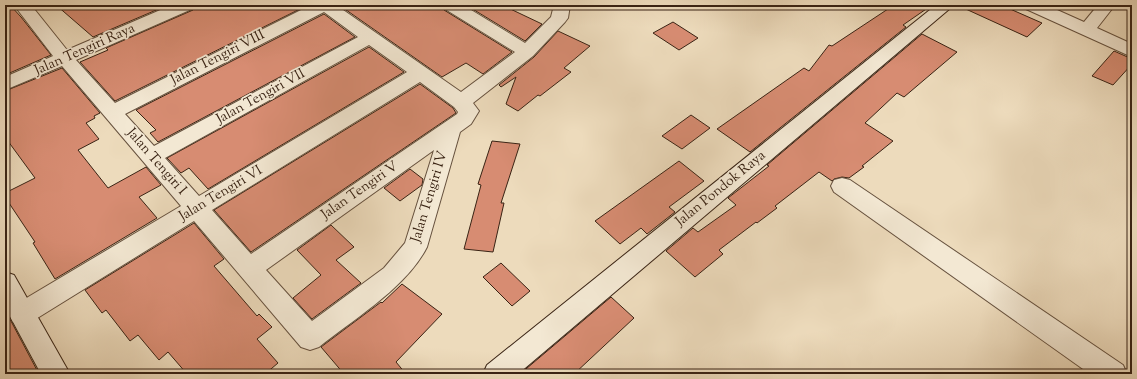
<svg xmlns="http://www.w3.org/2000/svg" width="1137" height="379" viewBox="0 0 1137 379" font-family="'Sorts Mill Goudy',serif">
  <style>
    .building { fill: #d78c72; stroke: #392314 }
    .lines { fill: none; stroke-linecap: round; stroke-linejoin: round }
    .street-casing { stroke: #66513e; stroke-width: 2 }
    .secondary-casing { stroke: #392314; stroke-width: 2 }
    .street { fill: #f3e8d3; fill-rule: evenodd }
    .secondary { fill: #f3e8d3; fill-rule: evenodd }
    .labels { text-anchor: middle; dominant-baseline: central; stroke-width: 3.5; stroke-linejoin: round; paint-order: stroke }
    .street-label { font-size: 14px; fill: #392314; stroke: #f3e8d3 }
  </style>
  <rect width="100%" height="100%" fill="#eddbbc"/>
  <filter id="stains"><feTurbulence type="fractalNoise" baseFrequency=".005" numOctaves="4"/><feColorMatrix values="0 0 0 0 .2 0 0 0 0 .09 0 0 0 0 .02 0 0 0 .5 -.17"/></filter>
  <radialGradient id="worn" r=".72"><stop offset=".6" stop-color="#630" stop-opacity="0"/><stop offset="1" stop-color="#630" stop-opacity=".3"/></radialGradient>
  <g class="building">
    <polygon points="5,5 10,5 21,17 51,55 5,75"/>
    <polygon points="56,5 168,5 93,37"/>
    <polygon points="195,5 308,5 115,101 80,62 108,50 106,48 193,10"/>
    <polygon points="339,5 442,5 444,10 512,52 483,74 466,63 442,77"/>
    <polygon points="466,5 502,5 542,24 525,41"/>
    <polygon points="894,5 932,5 903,25 906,27 750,152 717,129 804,68 809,71 829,45 832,46"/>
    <polygon points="957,5 1001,5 1042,23 1027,37"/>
    <polygon points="324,14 355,37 158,142 150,133 156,130 136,110"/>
    <polygon points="673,22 698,38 679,50 653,33"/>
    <polygon points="558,31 590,46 564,68 571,72 540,96 538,95 518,111 506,104 516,77 501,87 499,85 534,57"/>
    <polygon points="922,34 957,52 904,97 897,93 865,123 893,141 862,166 864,167 849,178 842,177 834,179 832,181 819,172 775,206 777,208 757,223 756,222 719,250 723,254 695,277 666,251 693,228 698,232 736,205 728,198 769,166 767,165"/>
    <polygon points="369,47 404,72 208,189 189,168 181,173 167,158"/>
    <polygon points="1114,51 1132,59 1132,64 1113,85 1092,76"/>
    <polygon points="62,68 100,113 94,116 95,118 86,123 99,139 78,150 108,188 146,167 161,185 139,197 157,218 55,279 33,243 35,242 5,197 5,193 35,178 5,137 5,91"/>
    <polygon points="420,84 453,108 456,113 251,252 214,210"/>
    <polygon points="691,115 710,128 682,149 662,136"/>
    <polygon points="492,141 520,144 501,203 504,203 493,252 464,249 481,185 478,184"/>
    <polygon points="679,161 704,181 669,207 675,212 647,234 641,228 620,244 595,221"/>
    <polygon points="410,169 423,179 422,185 400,201 384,188"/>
    <polygon points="194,223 224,259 214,266 257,316 259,314 272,327 257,339 278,363 265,374 187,374 168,352 159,360 138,335 130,341 106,310 102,313 85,290"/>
    <polygon points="331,225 354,247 336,260 361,283 312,319 293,298 321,275 297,250"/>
    <polygon points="501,263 530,291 512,306 483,277"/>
    <polygon points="402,284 442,314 396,362 406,374 344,374 321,347 381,302 382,303"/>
    <polygon points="611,297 634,318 574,374 520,374"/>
    <polygon points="5,310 12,323 39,374 5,374"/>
  </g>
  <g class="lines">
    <defs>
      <g id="street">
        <path d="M14,5H31L67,50L172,5H194L192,9L76,60L115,103L311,5H336L461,92L515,52L445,9L443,5H463L525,43L551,17L554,5H570L568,18L565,22L533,56L473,103L479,111L471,124L460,132L427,247C407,287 354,319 319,347L310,350L301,347L194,221L31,322L22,326L13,322L9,314L13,306L181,206L62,66L5,90V77L53,56ZM324,12L358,37L154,146L125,114ZM369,45L407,72L199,196L165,158ZM420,82L454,107L458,112L457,114L251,254L212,210ZM434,150L405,243L384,268L312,321L266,270Z"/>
        <polygon points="1024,5 1046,5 1084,22 1098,5 1115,5 1097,28 1132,44 1132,57 1026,9"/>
        <polygon points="842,178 850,180 1123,365 1127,374 1090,374 834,192 831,186 834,180"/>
      </g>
      <g id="secondary">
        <polygon points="936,5 954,5 518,374 483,374 487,365"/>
        <polygon points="5,272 14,275 70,374 41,374 5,307"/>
      </g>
    </defs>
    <use href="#street" class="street-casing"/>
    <use href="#secondary" class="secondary-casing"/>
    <use href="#street" class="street"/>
    <use href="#secondary" class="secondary"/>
  </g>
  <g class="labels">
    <g class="street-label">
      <text transform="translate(85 50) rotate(-24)">Jalan Tengiri Raya</text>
      <text transform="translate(218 58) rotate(-27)">Jalan Tengiri VIII</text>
      <text transform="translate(261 97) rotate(-29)">Jalan Tengiri VII</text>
      <text transform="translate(156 162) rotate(49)">Jalan Tengiri I</text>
      <text transform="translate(721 189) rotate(-39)">Jalan Pondok Raya</text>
      <text transform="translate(360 191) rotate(-35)">Jalan Tengiri V</text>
      <text transform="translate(221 194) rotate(-31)">Jalan Tengiri VI</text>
      <text transform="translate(430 197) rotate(-73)">Jalan Tengiri IV</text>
    </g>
  </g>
  <rect width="1137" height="379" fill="none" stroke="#eddbbc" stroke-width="20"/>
  <rect x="6" y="6" width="1125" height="367" fill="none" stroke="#392314" stroke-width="2"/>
  <rect x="10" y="10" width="1117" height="359" fill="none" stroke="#392314"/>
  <rect width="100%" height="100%" filter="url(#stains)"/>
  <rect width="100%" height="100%" fill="url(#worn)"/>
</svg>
